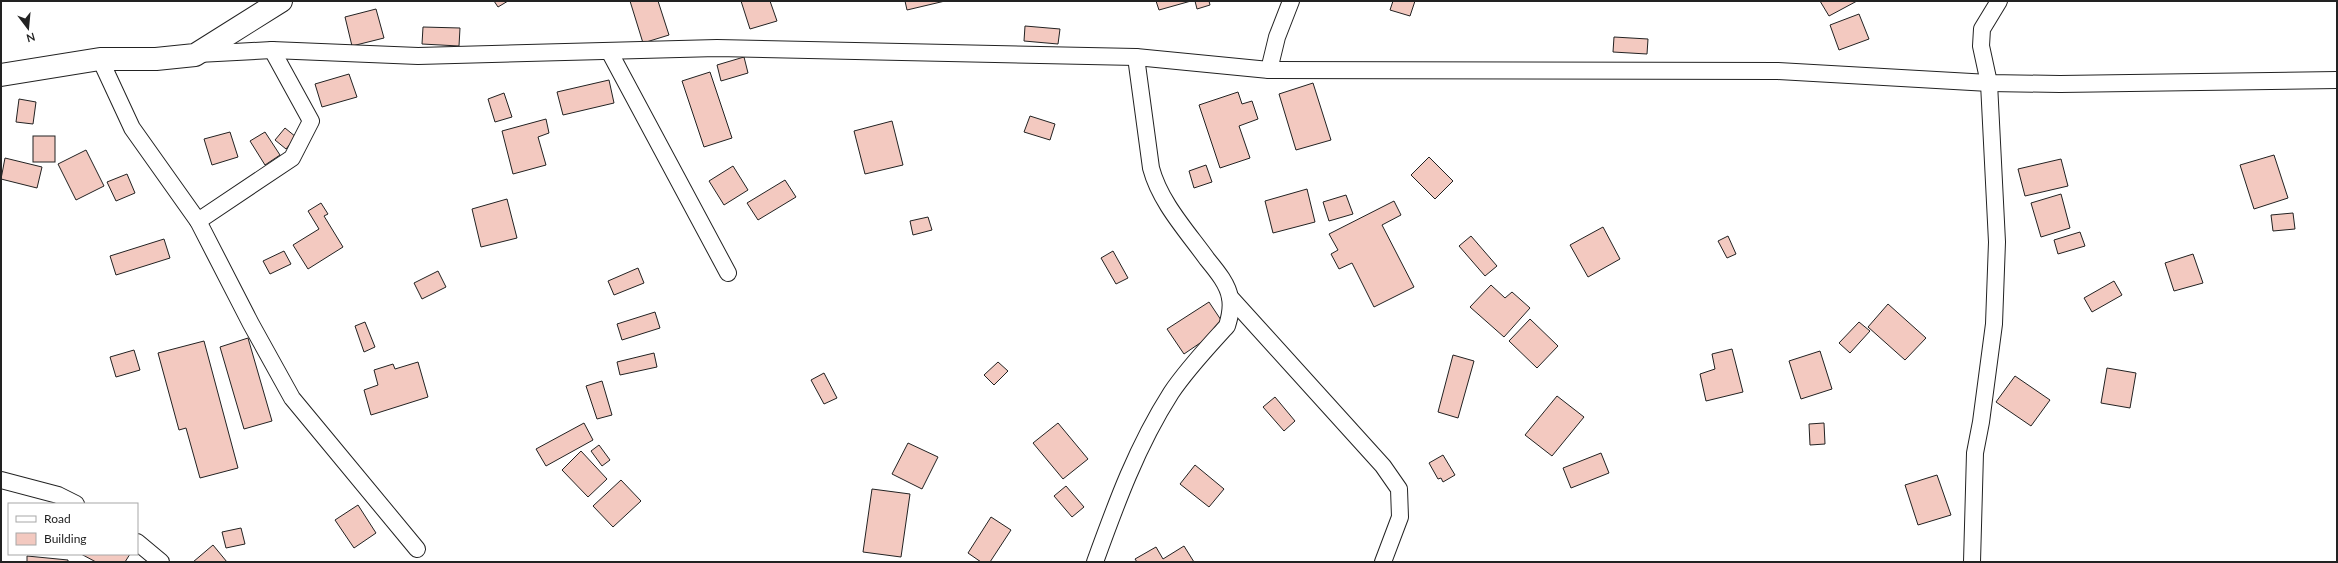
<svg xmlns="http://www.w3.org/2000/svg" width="2338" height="563" viewBox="0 0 2338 563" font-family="Lato,sans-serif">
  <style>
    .building { fill: #f3c9c0; stroke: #222 }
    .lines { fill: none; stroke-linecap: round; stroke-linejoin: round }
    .street-casing { stroke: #222; stroke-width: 18 }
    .secondary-casing { stroke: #222; stroke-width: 24 }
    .street { stroke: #fff; stroke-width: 16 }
    .secondary { stroke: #fff; stroke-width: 22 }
  </style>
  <rect width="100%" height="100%" fill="#fff"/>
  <g class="building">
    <polygon points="494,1 508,1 498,7"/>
    <polygon points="630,1 658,1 669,35 643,43"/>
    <polygon points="741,1 770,1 777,21 750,29"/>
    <polygon points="905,1 945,1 907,10"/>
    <polygon points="1156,1 1191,1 1159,10"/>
    <polygon points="1195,1 1209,1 1210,5 1197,9"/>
    <polygon points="1393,1 1415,1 1410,16 1390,10"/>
    <polygon points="1820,1 1857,1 1829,16"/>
    <polygon points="376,9 384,38 352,46 345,17"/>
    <polygon points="1859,14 1869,39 1839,50 1830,25"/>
    <polygon points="1025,26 1060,29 1058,44 1024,41"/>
    <polygon points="423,27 460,28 459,46 422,44"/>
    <polygon points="1614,37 1648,39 1647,54 1613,52"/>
    <polygon points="744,57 748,73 721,81 717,65"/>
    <polygon points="710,72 732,138 704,147 682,81"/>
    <polygon points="349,74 357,97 322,107 315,84"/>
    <polygon points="609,80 614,103 563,115 557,92"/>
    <polygon points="1313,83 1331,140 1296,150 1279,94"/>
    <polygon points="1238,92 1242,104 1252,101 1258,119 1239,126 1250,158 1220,168 1199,105"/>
    <polygon points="504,93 512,117 495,122 488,99"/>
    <polygon points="19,99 36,102 33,124 16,122"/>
    <polygon points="1030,116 1055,124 1050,140 1024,132"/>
    <polygon points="546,119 549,133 538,137 546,165 513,174 502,131"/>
    <polygon points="892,121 903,165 865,174 854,131"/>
    <polygon points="285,128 296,137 286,149 275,140"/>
    <polygon points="230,132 238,157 212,165 204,139"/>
    <polygon points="265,132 280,155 265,165 250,141"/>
    <rect x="33" y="136" width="22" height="26"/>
    <polygon points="86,150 104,186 76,200 58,164"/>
    <polygon points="2274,155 2288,198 2254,209 2240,165"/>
    <polygon points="1429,157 1453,181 1435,199 1411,175"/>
    <polygon points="5,158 42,167 37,188 1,179"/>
    <polygon points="2061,159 2068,186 2025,196 2018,169"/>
    <polygon points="1206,165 1212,182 1194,188 1189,171"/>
    <polygon points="733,166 748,190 724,205 709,181"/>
    <polygon points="127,174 135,193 116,201 107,182"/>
    <polygon points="785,180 796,197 758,220 747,203"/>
    <polygon points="1307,189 1315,222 1273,233 1265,201"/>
    <polygon points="2061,194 2070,228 2041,237 2031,203"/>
    <polygon points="1346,195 1353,214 1329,221 1323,202"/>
    <polygon points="507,199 517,238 481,247 472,209"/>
    <polygon points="1394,201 1401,215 1382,225 1414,287 1374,307 1352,263 1339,269 1331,254 1338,250 1329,234"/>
    <polygon points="321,203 328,214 324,216 343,247 308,269 293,245 319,229 308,211"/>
    <polygon points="2293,213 2295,229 2273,231 2271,215"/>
    <polygon points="928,217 932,230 913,235 910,221"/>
    <polygon points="1603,227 1620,259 1588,277 1570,245"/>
    <polygon points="2080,232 2085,246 2058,254 2054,240"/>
    <polygon points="1471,236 1497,266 1485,276 1459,246"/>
    <polygon points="1728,236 1736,254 1727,258 1718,241"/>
    <polygon points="164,239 170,258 116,275 110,256"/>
    <polygon points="284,251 291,264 270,274 263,261"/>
    <polygon points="1113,251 1128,278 1116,284 1101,258"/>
    <polygon points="2193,254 2203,283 2174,291 2165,263"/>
    <polygon points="638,268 644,283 614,295 608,281"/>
    <polygon points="438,271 446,287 422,299 414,283"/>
    <polygon points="2114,281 2122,295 2092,312 2084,298"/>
    <polygon points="1491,285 1505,298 1512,292 1530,308 1504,337 1470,307"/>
    <polygon points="1209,302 1225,326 1184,354 1167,329"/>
    <polygon points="1888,304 1926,338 1905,360 1868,327"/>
    <polygon points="655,312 660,328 622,340 617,324"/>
    <polygon points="1530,319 1558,346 1537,368 1509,341"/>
    <polygon points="365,322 375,347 364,352 355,326"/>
    <polygon points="1859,322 1870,331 1850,353 1839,343"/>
    <polygon points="248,338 272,421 244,429 220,347"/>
    <polygon points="204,341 238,468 200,478 186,428 179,430 158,353"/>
    <polygon points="1732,349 1743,392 1706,401 1700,374 1715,369 1712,354"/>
    <polygon points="134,350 140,370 116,377 110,357"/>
    <polygon points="1820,351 1832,389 1801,399 1789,361"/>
    <polygon points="654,353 657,367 620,375 617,362"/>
    <polygon points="1453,355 1474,361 1458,418 1438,412"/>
    <polygon points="418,362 428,397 371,415 364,390 378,385 374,370 393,364 395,369"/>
    <polygon points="998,362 1008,371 994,385 984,375"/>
    <polygon points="2107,368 2136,373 2130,408 2101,403"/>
    <polygon points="824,373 837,398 824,404 811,380"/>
    <polygon points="2015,376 2050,400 2031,426 1996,402"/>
    <polygon points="602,381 612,415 597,419 586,386"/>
    <polygon points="1557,396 1584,417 1552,456 1525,435"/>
    <polygon points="1275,397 1295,421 1284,431 1263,407"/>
    <polygon points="584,423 593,440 546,466 536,449"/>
    <polygon points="1058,423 1088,459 1063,479 1033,443"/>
    <polygon points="1824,423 1825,444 1810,445 1809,424"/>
    <polygon points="908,443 938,457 922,489 892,474"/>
    <polygon points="599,445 610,460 602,466 591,451"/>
    <polygon points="581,451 607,479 588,497 562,470"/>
    <polygon points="1601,453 1609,473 1571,488 1563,468"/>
    <polygon points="1443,455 1455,475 1443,482 1441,478 1438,479 1429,463"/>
    <polygon points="1195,465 1224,489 1209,507 1180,484"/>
    <polygon points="1937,475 1951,515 1918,525 1905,485"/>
    <polygon points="621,480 641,501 613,527 593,506"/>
    <polygon points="1066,486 1084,507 1072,517 1054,496"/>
    <polygon points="872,489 910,494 901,557 863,552"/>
    <polygon points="358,505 376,533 354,548 335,520"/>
    <polygon points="991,517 1011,530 990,562 981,562 968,553"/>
    <polygon points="241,528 245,544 226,548 222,532"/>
    <polygon points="213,545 227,562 193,562"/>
    <polygon points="1184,546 1194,562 1137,562 1135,559 1156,547 1163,559"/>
    <polygon points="81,554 130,554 125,562 96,562"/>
    <polygon points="27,556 68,560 68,562 27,562"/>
  </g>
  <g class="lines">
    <defs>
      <g id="street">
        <polyline points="609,51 728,273"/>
        <polyline points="198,54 272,50 418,56 717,48 1136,57 1269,70 1778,71 1989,83 2060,84 2337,80"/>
        <polyline points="100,59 132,128 198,221 251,324 292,398 417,549"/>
        <polyline points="1269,70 1277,37 1291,1"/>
        <polyline points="198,221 292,158 311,121 272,50"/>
        <polyline points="1230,297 1383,466 1399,489 1400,517 1383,562"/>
        <polyline points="1,480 58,495 76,504"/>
        <polyline points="137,542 161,562"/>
        <path d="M1095,562C1116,504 1137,446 1171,393C1187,369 1208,347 1227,326C1230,316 1232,308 1230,298C1228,284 1216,270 1207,259C1186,230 1160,202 1151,168L1136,57"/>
        <polyline points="1972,562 1975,453 1981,422 1994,324 1997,242 1989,83 1981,46 1982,29 1999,1"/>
      </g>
      <polyline id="secondary" points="1,75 100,59 156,59 195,55 281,1"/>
    </defs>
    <use href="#street" class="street-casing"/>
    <use href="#secondary" class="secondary-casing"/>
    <use href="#street" class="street"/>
    <use href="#secondary" class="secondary"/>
  </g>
  <rect width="2338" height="563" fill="none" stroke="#222222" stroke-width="4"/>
  <rect x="8" y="503" width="130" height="52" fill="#ffffff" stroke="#a7a7a7"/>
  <rect x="16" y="516" width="20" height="6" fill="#ffffff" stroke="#a7a7a7"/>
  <text x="44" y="523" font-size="12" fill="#222222">Road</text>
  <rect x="16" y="533" width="20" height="12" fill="#f3c9c0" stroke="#a7a7a7"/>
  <text x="44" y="543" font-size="12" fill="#222222">Building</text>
  <g transform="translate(28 28) rotate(164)" stroke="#ffffff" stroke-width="3" paint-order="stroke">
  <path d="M0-3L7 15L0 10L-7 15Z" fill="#222222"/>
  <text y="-6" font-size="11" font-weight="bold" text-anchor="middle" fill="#222222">N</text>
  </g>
</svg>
